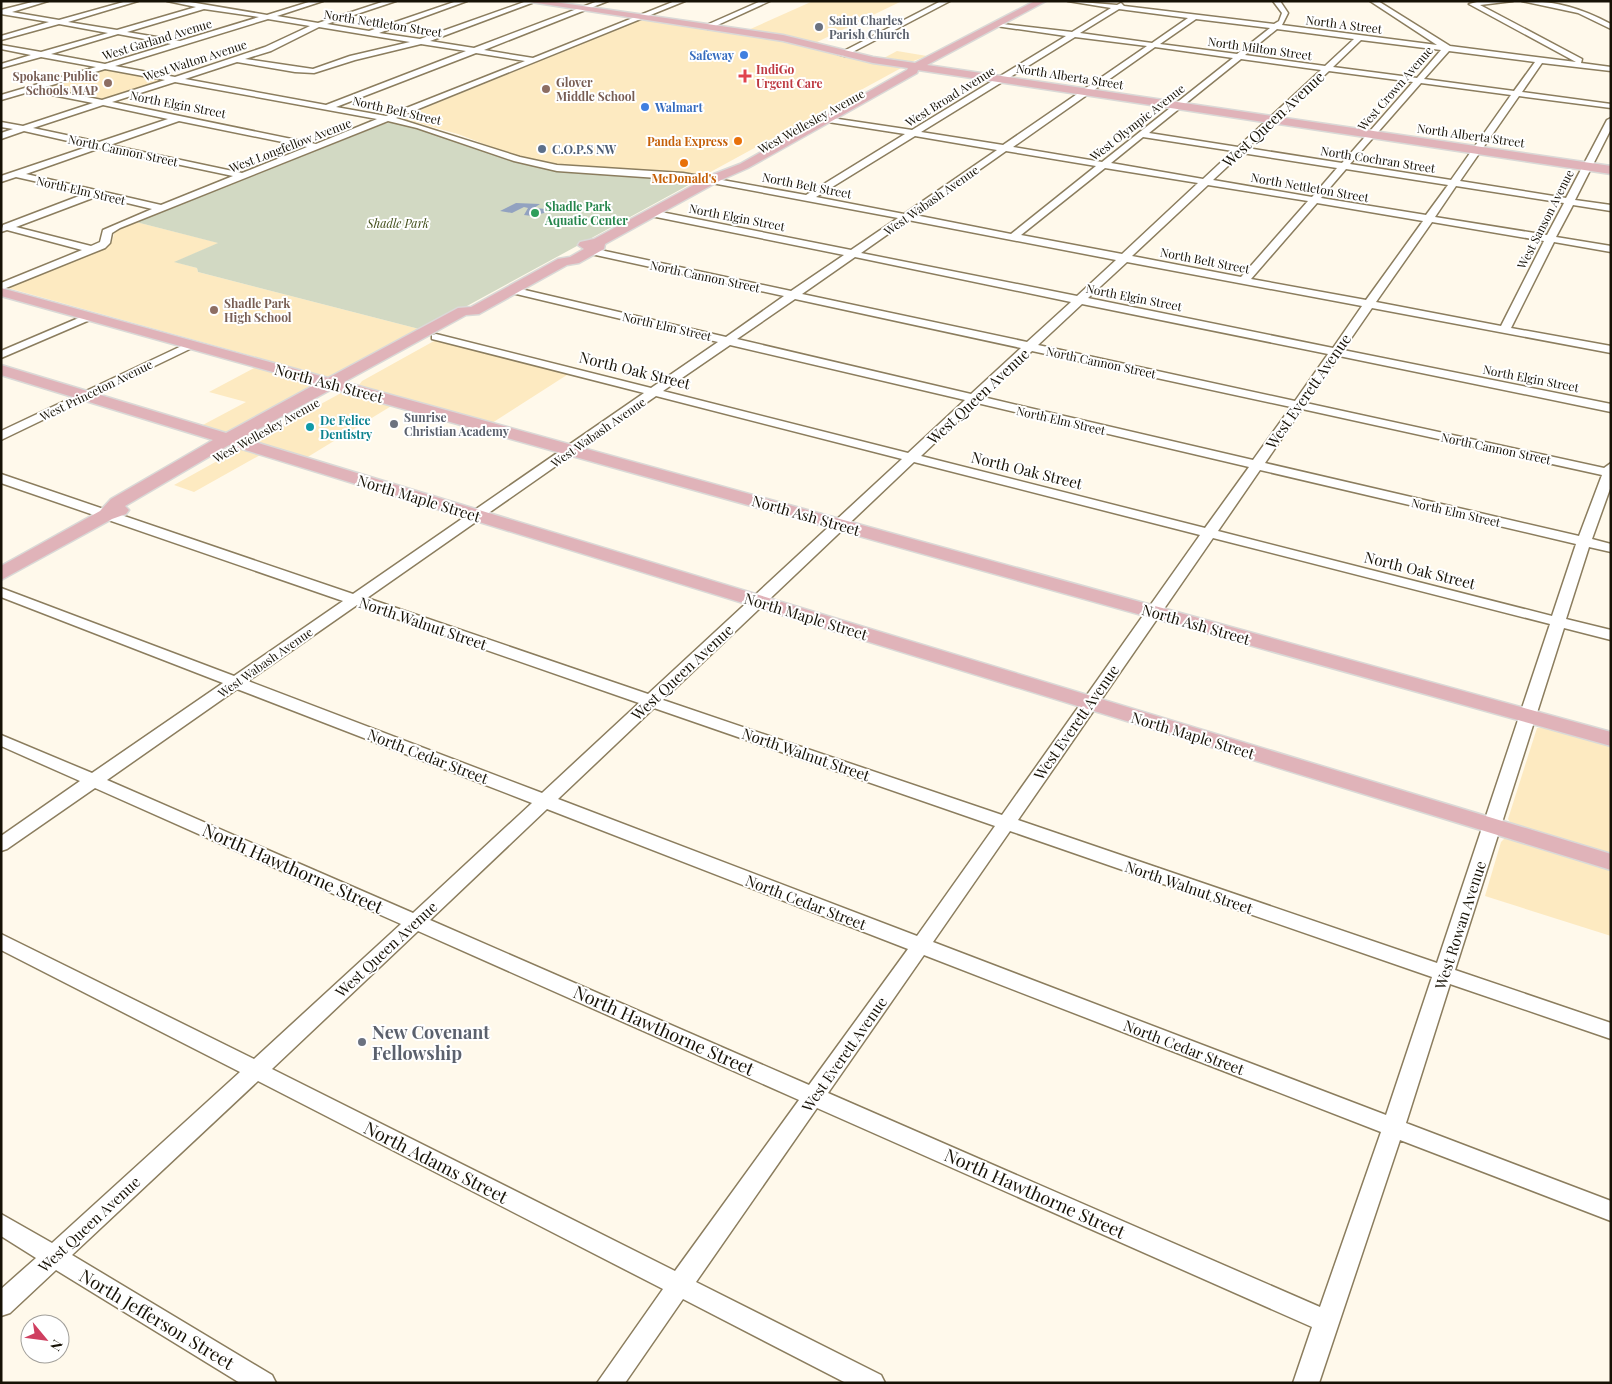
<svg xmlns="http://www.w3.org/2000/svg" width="1612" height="1384" viewBox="0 0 1612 1384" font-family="'Playfair Display',serif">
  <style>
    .built { fill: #fdeac1 }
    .green { fill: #d2d9c3 }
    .water { fill: #92a2c0 }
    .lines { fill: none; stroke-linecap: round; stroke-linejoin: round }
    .minor-casing { stroke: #8b7d5e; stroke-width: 3 }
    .major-casing { stroke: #dad9d7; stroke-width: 3 }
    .minor { fill: #fff; fill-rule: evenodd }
    .major { fill: #e0b3b9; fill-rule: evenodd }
    .worship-dot { fill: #6b7280; stroke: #fff; stroke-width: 2 }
    .shop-dot { fill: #3f7fe0; stroke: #fff; stroke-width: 2 }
    .health-dot { fill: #e0444e; stroke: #fff; stroke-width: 2 }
    .education-dot { fill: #8d6e63; stroke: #fff; stroke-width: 2 }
    .food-dot { fill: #e8710a; stroke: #fff; stroke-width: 2 }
    .service-dot { fill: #5c6f8a; stroke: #fff; stroke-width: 2 }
    .leisure-dot { fill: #2e9e5b; stroke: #fff; stroke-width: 2 }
    .culture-dot { fill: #0f9aa8; stroke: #fff; stroke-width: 2 }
    .labels { text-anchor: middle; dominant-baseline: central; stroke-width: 4; stroke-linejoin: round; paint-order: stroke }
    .far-worship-label { font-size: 12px; font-weight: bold; fill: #5b616d; stroke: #fff; text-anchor: start }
    .far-street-label { font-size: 12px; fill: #161105; stroke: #fff }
    .far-shop-label { font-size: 12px; font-weight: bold; fill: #366cbe; stroke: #fff; text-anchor: end }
    .far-health-label { font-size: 12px; font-weight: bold; fill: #be3a42; stroke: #fff; text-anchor: start }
    .far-education-label { font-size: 12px; font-weight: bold; fill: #785e54; stroke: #fff; text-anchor: start }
    .far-food-label { font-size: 12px; font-weight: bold; fill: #c56008; stroke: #fff; text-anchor: end }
    .far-service-label { font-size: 12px; font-weight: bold; fill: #4e5e75; stroke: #fff; text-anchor: start }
    .far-leisure-label { font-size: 12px; font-weight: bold; fill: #27864d; stroke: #fff; text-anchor: start }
    .far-park-label { font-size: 12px; font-style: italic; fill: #424e19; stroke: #fff }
    .far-culture-label { font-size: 12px; font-weight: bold; fill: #0d838f; stroke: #fff; text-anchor: start }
    .street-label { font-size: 15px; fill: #161105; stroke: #fff }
    .near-street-label { font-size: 18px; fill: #161105; stroke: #fff }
    .near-worship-label { font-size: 18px; font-weight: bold; fill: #5b616d; stroke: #fff; text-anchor: start }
  </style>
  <rect width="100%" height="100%" fill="#fff9eb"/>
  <g class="built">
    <polygon points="813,1 902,1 815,43 746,31"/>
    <polygon points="641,20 782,39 851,58 903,67 705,175 653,170 586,169 551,164 510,154 458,134 400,118"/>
    <polygon points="897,51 927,56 908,63 882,59"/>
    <polygon points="105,69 167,80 104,101 41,89"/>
    <polygon points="136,222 219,243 175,262 197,268 198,272 423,330 328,377 8,288 104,248 112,241 115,231"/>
    <polygon points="440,340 570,373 492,423 359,385 362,381 434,341"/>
    <polygon points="256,367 317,384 225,434 199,427 246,402 209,392"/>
    <polygon points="341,393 349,393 393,405 306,458 256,442 257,439"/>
    <polygon points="246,449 262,454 194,492 174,485 237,450"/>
    <polygon points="1544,727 1611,745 1611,855 1512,825 1508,819 1537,728"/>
    <polygon points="1505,838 1611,869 1611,936 1485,896 1501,842"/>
  </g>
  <path class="green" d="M392,122C446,129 495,159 549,169C579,175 609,173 640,174C659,175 678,178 696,181L423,330L198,272L197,268L174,262L218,243L136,222L384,124Z"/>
  <polygon class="water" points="516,203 540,204 534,208 546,209 548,212 532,216 524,215 528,208 524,207 512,213 500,211"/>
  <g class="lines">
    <defs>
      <g id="minor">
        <path d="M36,1H48L12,12L59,20L127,1H138L68,22L117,30L196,7L167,1H184L267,15L312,1H323L277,16L318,23L385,1H396L327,24L369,31L457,1H467L379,33L420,39L527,1H537L430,41L474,48L598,1H608L484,50L533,58L675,1H685L396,118L520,157L557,165L683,173L806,195L905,134L828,122L825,121V117L912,130L1066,36L996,26L994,23L1072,32L1111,8L1068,1L1117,5L1121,3L1124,6L1274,24L1279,21L1282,13L1273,1H1280L1288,13L1282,25L1437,45L1370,1H1378L1450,46L1576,62L1469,4L1481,1H1513L1480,5L1582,59L1581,63L1611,67V71L1542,63L1522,92L1611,104V108L1519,96L1460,181L1566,198L1607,120L1611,118V129L1575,200L1611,205V211L1573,205L1556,237L1611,246V252L1554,242L1511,328L1611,346V353L1372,308L1343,350L1611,404V412L1339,356L1306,403L1604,468L1611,463V486L1592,539L1611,544V552L1589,547L1566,619L1611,630V640L1564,628L1455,970L1611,1023V1039L1450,984L1406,1123L1611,1201V1221L1400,1140L1319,1383H1293L1312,1327L817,1108L696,1282L881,1375L885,1383H846L683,1299L625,1383H597L663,1289L258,1081L72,1255L272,1375L276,1383H240L56,1270L10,1313L1,1316V1289L36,1258L1,1236V1214L52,1243L240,1072L1,950V934L254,1059L401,924L95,788L7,849L1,851V836L80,781L1,746V735L92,773L223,683L1,597V588L234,676L343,601L1,483V474L353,594L644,393L432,339V335L436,334L651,388L718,342L512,293L507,290L512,287L726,337L784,296L591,254L586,251L591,248L791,291L844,255L651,216L646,213L651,210L851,250L898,218L701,181L557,171L514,161L417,128L388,121L120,228L112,233L110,243L105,248L1,290V283L82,250L7,230L1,232L3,225L87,193L16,177L1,182V176L90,146L24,131L1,139V133L13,129L1,127V122L23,126L93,103L32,91L1,100V95L96,67L41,57L1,68V64L31,55L1,49V45L41,52L108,33L59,24L1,40V36L49,22L1,14V10ZM204,9L259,17L180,41L127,32ZM1119,9L1188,18L1152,43L1080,33ZM268,19L310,26L265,47L175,77L115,66ZM1196,19L1270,28L1237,54L1160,44ZM319,27L410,42L350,56L313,69L245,59L271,51ZM1277,29L1354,39L1325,66L1245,55ZM118,34L171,44L105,64L51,54ZM1075,37L1147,46L1003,145L921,132ZM1361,40L1441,50L1417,78L1333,67ZM421,44L466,51L326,105L185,79L237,62L295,72L314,73L355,60ZM1155,47L1233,58L1102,162L1013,147ZM1449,51L1535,62L1514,91L1424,79ZM476,53L525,61L386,116L336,107ZM1241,59L1321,70L1238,147L1149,133ZM105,69L165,80L102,100L42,88ZM1329,71L1413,82L1342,163L1247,148ZM175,82L377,119L316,144L112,102ZM1421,83L1511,95L1451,180L1350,164ZM103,105L168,119L99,142L33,128ZM179,121L307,147L242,173L110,145ZM915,136L997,150L904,214L816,197ZM1143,137L1233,151L1203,179L1111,163ZM100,148L233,176L161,205L26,174ZM1006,151L1096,166L1011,234L915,215ZM1242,153L1337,168L1312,197L1213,180ZM1105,168L1198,183L1122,254L1021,235ZM1346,169L1448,185L1426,215L1321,198ZM1208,185L1308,201L1241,277L1132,256ZM1456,186L1564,203L1547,235L1435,217ZM98,196L152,209L103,230L100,242L91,246L16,227ZM1317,203L1423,221L1366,300L1251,279ZM908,220L1116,260L1077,296L861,253ZM1432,222L1544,241L1501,326L1376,302ZM855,257L1071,302L1027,342L802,294ZM1127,262L1362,306L1333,348L1088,298ZM795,299L1021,348L971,394L737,339ZM1082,304L1328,354L1295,401L1038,345ZM730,345L965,400L908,453L663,391ZM1032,351L1291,407L1253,460L983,397ZM656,396L902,459L648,694L367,598ZM977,403L1249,467L1205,528L921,456ZM1302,409L1602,475L1579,536L1265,463ZM914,462L1200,535L1002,815L663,700ZM1260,470L1576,544L1552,616L1218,531ZM1213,538L1550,624L1437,963L1018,820ZM357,605L639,703L542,793L248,681ZM237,689L532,803L413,913L107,780ZM654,708L995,826L917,936L558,799ZM547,809L908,949L809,1085L430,920ZM1010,831L1432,977L1386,1115L933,942ZM418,931L799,1100L675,1271L272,1069ZM924,955L1381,1132L1320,1307L828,1093Z"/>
        <polygon points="761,1 770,1 709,29 702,27"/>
        <polygon points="941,1 950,1 845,56 838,54"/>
        <path d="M1522,1C1557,1 1580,8 1611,24V29L1578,13Z"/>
        <polygon points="88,314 94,317 92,319 1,358 1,351"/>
        <polygon points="190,342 194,343 194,347 1,440 1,431"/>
      </g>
      <polygon id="major" points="524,1 548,1 783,35 873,57 915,63 1035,1 1046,1 927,65 1611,166 1611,174 918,70 917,73 748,168 721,180 605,244 604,249 579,263 567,265 479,314 466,315 344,382 1611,732 1611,746 332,389 242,438 1611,854 1611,870 229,445 125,506 129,510 126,514 112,519 1,580 1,566 100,511 111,499 213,440 1,375 1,365 226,433 316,384 1,296 1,288 328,378 458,308 471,307 558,259 570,257 584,249 578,245 580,242 594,239 714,174 740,164 907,70 908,68 873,63 783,41"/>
    </defs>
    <use href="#minor" class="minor-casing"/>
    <use href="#major" class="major-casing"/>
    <use href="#minor" class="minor"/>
    <use href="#major" class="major"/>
  </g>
  <g class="worship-dot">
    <circle cx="819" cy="27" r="5"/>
    <circle cx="394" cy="424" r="5"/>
    <circle cx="362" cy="1042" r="5"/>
  </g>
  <g class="shop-dot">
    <circle cx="744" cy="55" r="5"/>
    <circle cx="645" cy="107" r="5"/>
  </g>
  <path class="health-dot" d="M742.5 68.5h5v5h5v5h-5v5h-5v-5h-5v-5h5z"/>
  <g class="education-dot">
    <circle cx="108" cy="83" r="5"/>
    <circle cx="546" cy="89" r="5"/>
    <circle cx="214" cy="310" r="5"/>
  </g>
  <g class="food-dot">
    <circle cx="738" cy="141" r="5"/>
    <circle cx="684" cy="163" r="5"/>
  </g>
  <circle class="service-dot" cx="542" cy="149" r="5"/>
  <circle class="leisure-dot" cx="535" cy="213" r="5"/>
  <circle class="culture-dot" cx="310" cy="427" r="5"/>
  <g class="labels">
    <g class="far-worship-label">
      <text x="829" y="20">Saint Charles<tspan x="829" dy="14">Parish Church</tspan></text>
      <text x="404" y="417">Sunrise<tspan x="404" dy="14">Christian Academy</tspan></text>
    </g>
    <g class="far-street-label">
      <text transform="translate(383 23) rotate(9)">North Nettleton Street</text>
      <text transform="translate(1344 24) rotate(7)">North A Street</text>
      <text transform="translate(157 39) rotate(-17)">West Garland Avenue</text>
      <text transform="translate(1260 48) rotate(8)">North Milton Street</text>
      <text transform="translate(195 60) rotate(-18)">West Walton Avenue</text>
      <text transform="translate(1070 76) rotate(9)">North Alberta Street</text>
      <text transform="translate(1395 88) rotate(-49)">West Crown Avenue</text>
      <text transform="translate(950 96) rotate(-32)">West Broad Avenue</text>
      <text transform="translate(178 104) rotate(11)">North Elgin Street</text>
      <text transform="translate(397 110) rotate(13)">North Belt Street</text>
      <text transform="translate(811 121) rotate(-29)">West Wellesley Avenue</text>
      <text transform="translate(1137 122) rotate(-38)">West Olympic Avenue</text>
      <text transform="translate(1471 135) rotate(8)">North Alberta Street</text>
      <text transform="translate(290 145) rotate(-21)">West Longfellow Avenue</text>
      <text transform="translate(123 150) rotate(12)">North Cannon Street</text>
      <text transform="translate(1378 159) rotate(9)">North Cochran Street</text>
      <text transform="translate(807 185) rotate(11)">North Belt Street</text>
      <text transform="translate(1310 187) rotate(10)">North Nettleton Street</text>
      <text transform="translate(81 190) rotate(13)">North Elm Street</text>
      <text transform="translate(931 200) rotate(-35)">West Wabash Avenue</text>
      <text transform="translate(737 217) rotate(11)">North Elgin Street</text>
      <text transform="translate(1545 219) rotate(-63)">West Sanson Avenue</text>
      <text transform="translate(1205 260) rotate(11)">North Belt Street</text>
      <text transform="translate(705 276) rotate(12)">North Cannon Street</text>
      <text transform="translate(1134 297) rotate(11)">North Elgin Street</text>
      <text transform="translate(667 326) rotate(13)">North Elm Street</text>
      <text transform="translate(1101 362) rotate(12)">North Cannon Street</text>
      <text transform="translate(1531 378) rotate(11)">North Elgin Street</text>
      <text transform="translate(96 390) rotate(-26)">West Princeton Avenue</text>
      <text transform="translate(1061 420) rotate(13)">North Elm Street</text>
      <text transform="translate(266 430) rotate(-29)">West Wellesley Avenue</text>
      <text transform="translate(598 432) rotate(-35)">West Wabash Avenue</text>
      <text transform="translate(1496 448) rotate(12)">North Cannon Street</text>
      <text transform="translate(1456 512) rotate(13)">North Elm Street</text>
      <text transform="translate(265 662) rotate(-35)">West Wabash Avenue</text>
    </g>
    <g class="far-shop-label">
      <text x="734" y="55">Safeway</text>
      <text x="655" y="107" text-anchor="start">Walmart</text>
    </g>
    <g class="far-health-label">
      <text x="756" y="69">IndiGo<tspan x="756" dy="14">Urgent Care</tspan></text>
    </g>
    <g class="far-education-label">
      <text x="98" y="76" text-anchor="end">Spokane Public<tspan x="98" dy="14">Schools MAP</tspan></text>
      <text x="556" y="82">Glover<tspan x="556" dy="14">Middle School</tspan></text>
      <text x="224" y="303">Shadle Park<tspan x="224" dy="14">High School</tspan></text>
    </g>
    <g class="far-food-label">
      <text x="728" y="141">Panda Express</text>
      <text x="684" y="178" text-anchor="middle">McDonald's</text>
    </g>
    <g class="far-service-label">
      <text x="552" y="149">C.O.P.S NW</text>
    </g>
    <g class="far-leisure-label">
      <text x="545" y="206">Shadle Park<tspan x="545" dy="14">Aquatic Center</tspan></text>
    </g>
    <g class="far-park-label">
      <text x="398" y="223">Shadle Park</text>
    </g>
    <g class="far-culture-label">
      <text x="320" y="420">De Felice<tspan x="320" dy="14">Dentistry</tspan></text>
    </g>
    <g class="street-label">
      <text transform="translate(1273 119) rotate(-43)">West Queen Avenue</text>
      <text transform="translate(635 370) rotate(14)">North Oak Street</text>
      <text transform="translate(329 383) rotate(15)">North Ash Street</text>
      <text transform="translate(1308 391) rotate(-55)">West Everett Avenue</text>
      <text transform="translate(978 396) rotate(-43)">West Queen Avenue</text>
      <text transform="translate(1027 470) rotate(14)">North Oak Street</text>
      <text transform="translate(419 498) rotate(17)">North Maple Street</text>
      <text transform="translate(806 515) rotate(16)">North Ash Street</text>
      <text transform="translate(1420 570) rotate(14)">North Oak Street</text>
      <text transform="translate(806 616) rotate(17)">North Maple Street</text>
      <text transform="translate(423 623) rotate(19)">North Walnut Street</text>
      <text transform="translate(1196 624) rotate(16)">North Ash Street</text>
      <text transform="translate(682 672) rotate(-43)">West Queen Avenue</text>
      <text transform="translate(1076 722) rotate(-55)">West Everett Avenue</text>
      <text transform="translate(1193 735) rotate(17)">North Maple Street</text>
      <text transform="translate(806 754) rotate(19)">North Walnut Street</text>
      <text transform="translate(428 756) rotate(21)">North Cedar Street</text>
      <text transform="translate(1189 887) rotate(19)">North Walnut Street</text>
      <text transform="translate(806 902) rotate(21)">North Cedar Street</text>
      <text transform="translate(1460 925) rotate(-72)">West Rowan Avenue</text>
      <text transform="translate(386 949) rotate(-43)">West Queen Avenue</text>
      <text transform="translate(1184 1047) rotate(21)">North Cedar Street</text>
      <text transform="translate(844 1054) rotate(-55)">West Everett Avenue</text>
      <text transform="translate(89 1224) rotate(-43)">West Queen Avenue</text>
    </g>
    <g class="near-street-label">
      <text transform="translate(293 868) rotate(24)">North Hawthorne Street</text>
      <text transform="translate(664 1030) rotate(24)">North Hawthorne Street</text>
      <text transform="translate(436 1162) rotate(27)">North Adams Street</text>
      <text transform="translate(1035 1193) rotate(24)">North Hawthorne Street</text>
      <text transform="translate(157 1319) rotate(31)">North Jefferson Street</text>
    </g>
    <g class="near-worship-label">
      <text x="372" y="1032">New Covenant<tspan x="372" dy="21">Fellowship</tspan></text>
    </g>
  </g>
  <rect width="1612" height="1384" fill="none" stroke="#161105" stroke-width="5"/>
  <g transform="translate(45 1339) rotate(119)"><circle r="24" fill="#ffffff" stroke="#a2a09b"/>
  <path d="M0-4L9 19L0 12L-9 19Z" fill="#cf3f60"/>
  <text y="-8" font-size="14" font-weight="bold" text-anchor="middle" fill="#161105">N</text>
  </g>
</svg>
